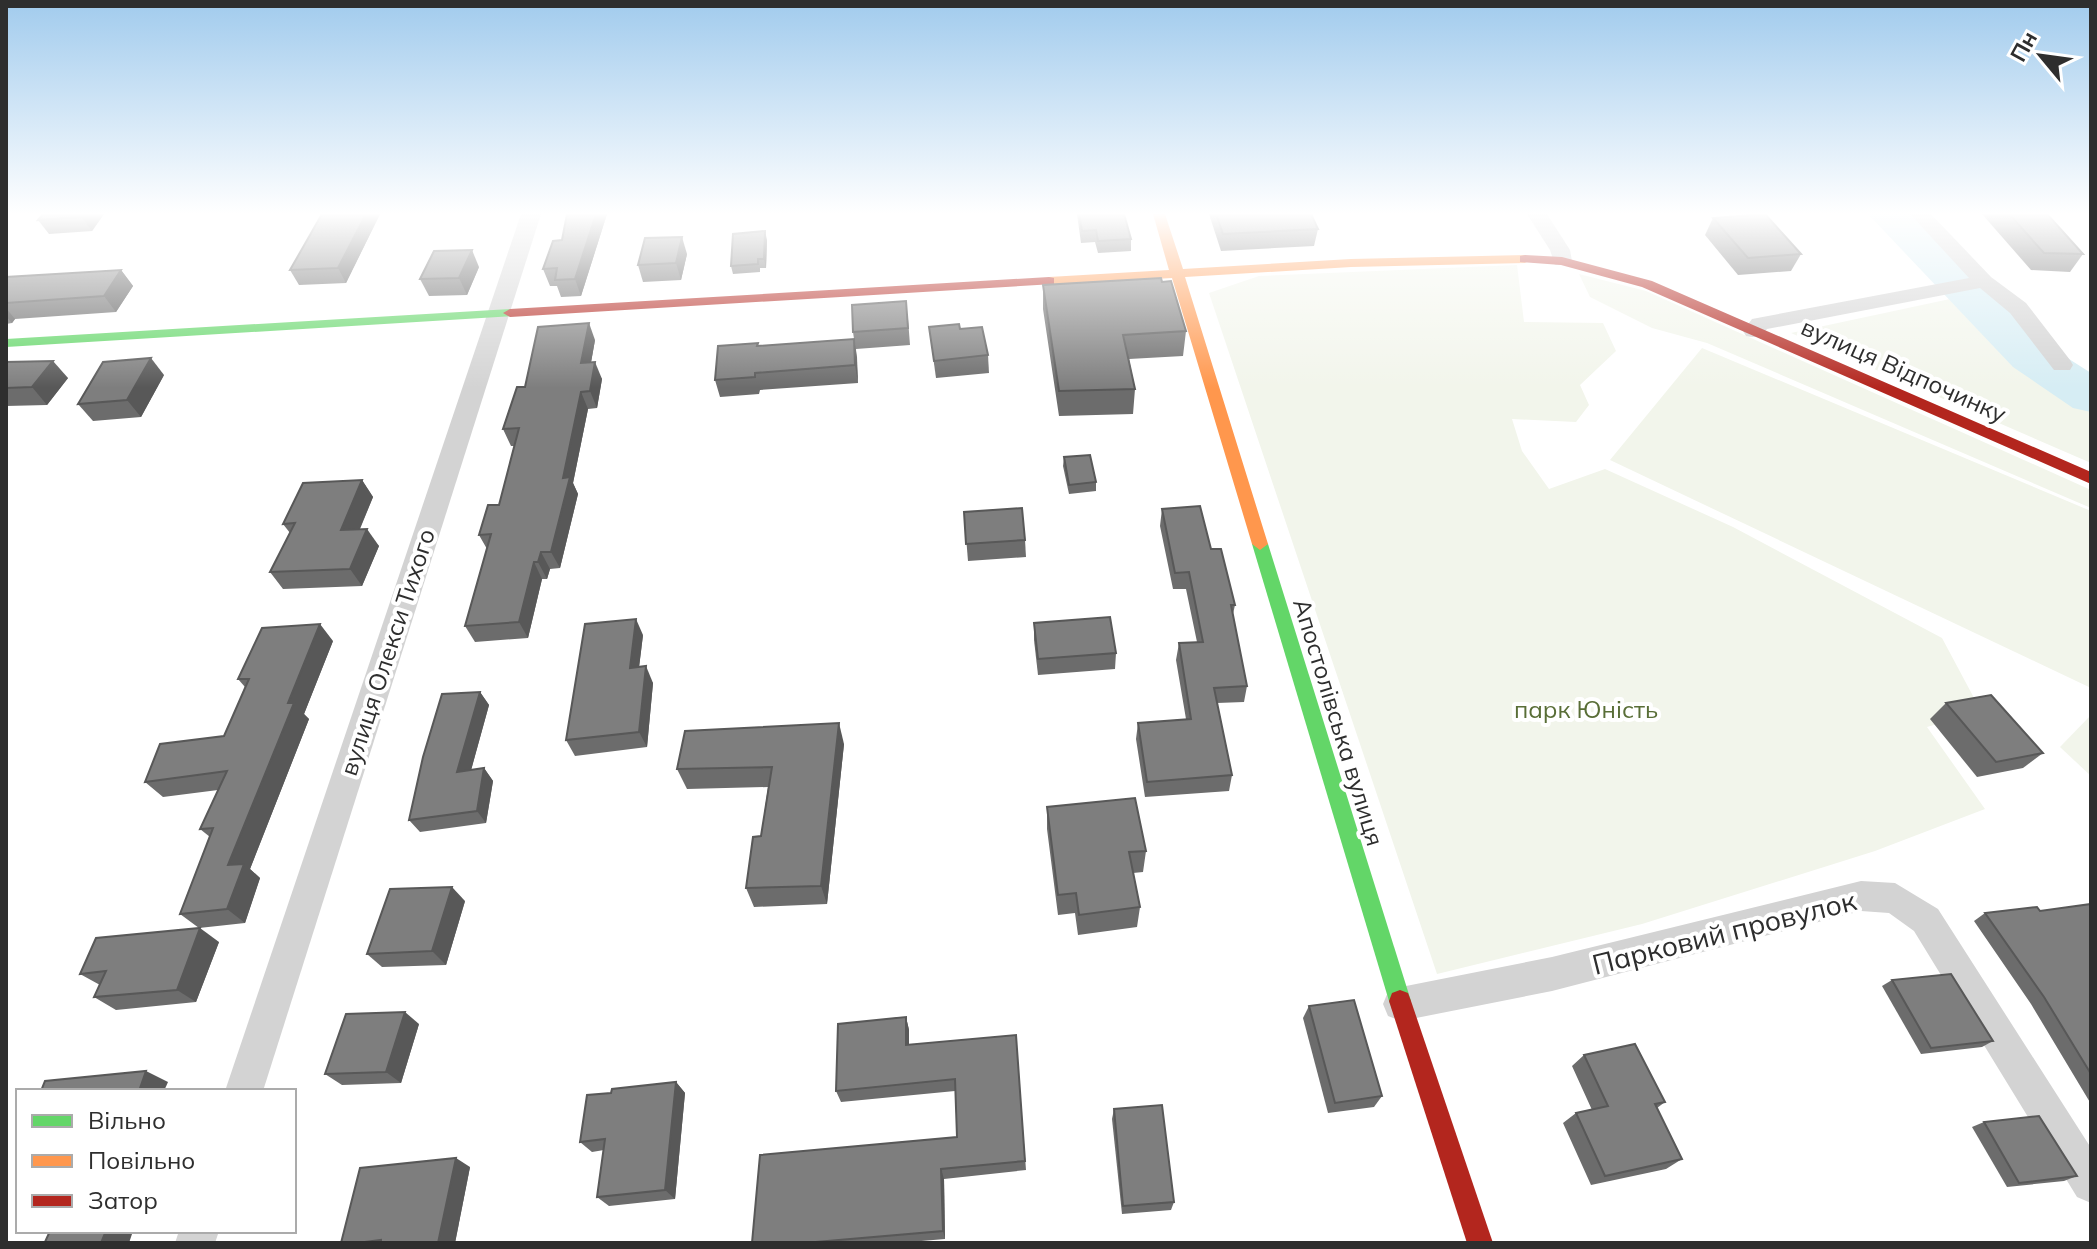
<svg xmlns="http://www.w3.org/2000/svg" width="2097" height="1249" viewBox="0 0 2097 1249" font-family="Mulish,sans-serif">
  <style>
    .green { fill: #f2f5eb }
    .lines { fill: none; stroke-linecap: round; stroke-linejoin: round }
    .river { fill: #d6edf4; fill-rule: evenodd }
    .street { fill: #d3d3d3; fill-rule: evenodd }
    .fast { fill: #63d668; fill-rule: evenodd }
    .slow { fill: #ff974d; fill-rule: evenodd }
    .jam { fill: #b3261e; fill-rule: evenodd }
    .wall { fill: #6c6c6c }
    .shaded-wall { fill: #585858 }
    .building { fill: #7e7e7e; stroke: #585858; stroke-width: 2 }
    .labels { text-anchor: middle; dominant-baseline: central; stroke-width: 8; stroke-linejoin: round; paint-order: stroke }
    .street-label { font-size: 24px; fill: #2e2e2e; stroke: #fff }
    .park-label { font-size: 24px; fill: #596e37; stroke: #fff }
    .near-street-label { font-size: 28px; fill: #2e2e2e; stroke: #fff }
  </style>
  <rect width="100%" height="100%" fill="#fff"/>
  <g class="green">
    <polygon points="1517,265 1524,322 1603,323 1616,351 1580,385 1589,405 1576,422 1512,419 1522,451 1549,489 1605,469 1733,527 1942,638 1981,711 1927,727 1985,809 1875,851 1642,924 1437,974 1209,293 1259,276"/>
    <polygon points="1579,274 1646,291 2091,490 2091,508 1707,343 1652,328 1590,297"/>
    <polygon points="1950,299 1959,299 2011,353 2091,400 2091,463 1791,333"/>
    <polygon points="1702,348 2091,511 2091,688 1610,460"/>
    <polygon points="2091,715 2091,776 2060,747"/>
  </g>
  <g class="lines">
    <polygon class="river" points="1868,214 1913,214 2047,345 2091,373 2091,412 2073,408 2013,367"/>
    <g class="street">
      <polygon points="521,214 541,214 263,1091 225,1091"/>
      <polygon points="1527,214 1547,214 1570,250 1572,261 1569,265 1555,265 1550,250"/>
      <path d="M1910,214H1931L1991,277L2026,303L2070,360L2073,365L2070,370H2054L2010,313L1980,288L1767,329C1761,337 1756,338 1746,336L1743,331L1752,319L1969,278Z"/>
      <polygon points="1861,881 1895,883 1938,909 2091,1148 2091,1203 2077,1197 1914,931 1889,913 1861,911 1552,991 1401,1021 1388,1016 1383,1004 1388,992 1401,987 1552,957"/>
      <polygon points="179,1231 219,1231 215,1243 175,1243"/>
    </g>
    <g class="fast">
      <polygon points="510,309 517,313 515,316 6,347 6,339"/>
      <polygon points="1260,538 1268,544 1411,1001 1408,1009 1400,1012 1392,1009 1389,1001 1252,544"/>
    </g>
    <polygon class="slow" points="1153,214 1165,214 1183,269 1351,259 1525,255 1532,259 1525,263 1351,267 1185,277 1268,544 1260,550 1252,544 1172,278 1049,285 1042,281 1049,277 1169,270"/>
    <g class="jam">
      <polygon points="1525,255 1562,257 1652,281 2091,472 2091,484 1642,287 1561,265 1520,262 1520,256"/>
      <polygon points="1049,277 1054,278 1054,284 510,317 503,313 510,309"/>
      <polygon points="1400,990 1408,993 1411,1001 1493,1243 1467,1243 1389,1001 1392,993"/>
    </g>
  </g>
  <g class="wall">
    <polygon points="43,214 104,214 92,231 49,234 38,220"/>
    <polygon points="322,214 380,214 346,283 299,285 290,270"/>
    <polygon points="567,214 607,214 581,296 561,297 557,286 550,286 543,269 562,240"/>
    <polygon points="1077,214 1124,214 1131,239 1131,251 1098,253 1095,242 1081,243"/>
    <polygon points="1209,214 1322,214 1311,214 1318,229 1314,246 1221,251"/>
    <polygon points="1982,214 2047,214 2083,254 2070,272 2031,270"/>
    <polygon points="1713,218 1801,254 1791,271 1738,275 1705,235"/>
    <polygon points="767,240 766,268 760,268 760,272 733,274 731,266"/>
    <polygon points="687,254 681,280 643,282 638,265"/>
    <polygon points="479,267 467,295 429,296 420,279"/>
    <polygon points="121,270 133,286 116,312 15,319 12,323 6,324 6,277"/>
    <polygon points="1043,285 1186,331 1183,356 1129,359 1135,389 1133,414 1059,416 1043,309"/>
    <polygon points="908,319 910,345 856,349 858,383 760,390 759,394 720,397 715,380 758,343 758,346 854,339 853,332"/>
    <polygon points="929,327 960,329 988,355 989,373 936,378"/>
    <polygon points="595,340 591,362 602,379 597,408 588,409 573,483 578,494 560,568 550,569 547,579 542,579 528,638 475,642 465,626 487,549 479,535 499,505 514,446 511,446 503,429 525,387"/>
    <polygon points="6,362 68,378 47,405 6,406"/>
    <polygon points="164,375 141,417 93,421 78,404"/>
    <polygon points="1064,457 1096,482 1096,491 1069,494 1063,466"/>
    <polygon points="362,480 373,497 360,529 379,546 362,586 283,589 270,572 290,533 283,524"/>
    <polygon points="1162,509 1211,549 1235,605 1233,614 1247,686 1244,702 1217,703 1232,775 1229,791 1145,797 1136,739 1138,723 1186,719 1176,660 1179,643 1197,642 1186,589 1173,589 1160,526"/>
    <polygon points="964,512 1025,540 1026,557 968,561"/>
    <polygon points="1034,623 1116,653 1115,669 1038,675 1034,640"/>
    <polygon points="643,635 639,667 653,683 647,747 575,756 566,740"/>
    <polygon points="333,641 304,714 309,719 250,869 260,878 245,923 199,928 180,914 210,837 200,829 218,790 163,797 145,782 224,736 245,687 238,679"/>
    <polygon points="480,692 489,705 471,770 484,768 493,781 486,823 420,832 409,820"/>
    <polygon points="1946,703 2043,753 2023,768 1977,777 1930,719"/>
    <polygon points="844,744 827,904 754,907 746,888 761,836 768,787 687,789 677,769"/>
    <polygon points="1047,807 1146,851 1143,872 1133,873 1140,907 1137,927 1078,935 1075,913 1058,915 1047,829"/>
    <polygon points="465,901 446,965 382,967 367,954"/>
    <polygon points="2091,904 2091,1104 2031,1004 1974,921 1985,913 2040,911"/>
    <polygon points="219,942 196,1002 116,1010 94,997 100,985 80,974"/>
    <polygon points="1892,980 1993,1041 1982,1047 1921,1054 1882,986"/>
    <polygon points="1309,1006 1382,1096 1374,1107 1328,1113 1303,1018"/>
    <polygon points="906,1017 909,1030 909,1045 1016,1035 1026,1170 944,1179 945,1239 898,1243 752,1243 957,1137 955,1091 841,1102 836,1091"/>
    <polygon points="419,1024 401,1083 342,1085 325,1074"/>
    <polygon points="1584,1055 1665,1102 1657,1108 1682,1159 1666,1169 1591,1185 1563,1123 1576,1113 1592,1110 1572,1066"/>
    <polygon points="676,1082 685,1093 675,1199 609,1206 597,1197 604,1150 592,1152 580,1142 611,1093"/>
    <polygon points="1114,1109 1174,1202 1171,1210 1122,1214 1112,1119"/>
    <polygon points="1984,1122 2077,1176 2064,1181 2007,1187 1972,1127"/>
    <polygon points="470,1167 455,1243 341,1243"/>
  </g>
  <g class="shaded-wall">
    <polygon points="84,214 104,214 92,231 81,217"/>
    <polygon points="366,214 380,214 346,283 338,268"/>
    <polygon points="596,214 607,214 581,296 575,279"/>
    <polygon points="765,231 767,240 766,268 764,259"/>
    <polygon points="682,237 687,254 681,280 676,263"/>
    <polygon points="472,250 479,267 467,295 459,278"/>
    <polygon points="121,270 133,286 116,312 104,296"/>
    <polygon points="6,308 15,319 12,323 6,316"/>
    <polygon points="589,323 595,340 588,380 581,363"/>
    <polygon points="854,339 857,357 858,383 855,365"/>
    <polygon points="151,358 164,375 141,417 127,400"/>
    <polygon points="53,361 68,378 47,405 32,387"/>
    <polygon points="595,362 602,379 597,408 590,391"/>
    <polygon points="581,392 588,409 573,483 578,494 560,568 551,552 563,478"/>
    <polygon points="362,480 373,497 352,547 341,530"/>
    <polygon points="367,529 379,546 362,586 350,569"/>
    <polygon points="541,552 550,569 547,579 538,562"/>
    <polygon points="534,562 542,579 528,638 519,622"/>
    <polygon points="636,619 643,635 637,684 630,668"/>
    <polygon points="320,624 333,641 304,714 309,719 250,869 260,878 245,923 227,909 228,865 288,703"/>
    <polygon points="646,666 653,683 647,747 639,732"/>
    <polygon points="480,692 489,705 467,785 457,772"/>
    <polygon points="839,723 844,744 827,904 821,886"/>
    <polygon points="484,768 493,781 486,823 477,811"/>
    <polygon points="452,887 465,901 446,965 432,951"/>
    <polygon points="200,928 219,942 196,1002 177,990"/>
    <polygon points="405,1012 419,1024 401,1083 386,1072"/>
    <polygon points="906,1017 909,1030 909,1057 906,1045"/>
    <polygon points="146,1071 168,1082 164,1091 139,1091"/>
    <polygon points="676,1082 685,1093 675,1199 665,1190"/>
    <polygon points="456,1158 470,1167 455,1243 438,1243"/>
    <polygon points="941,1169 944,1179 945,1239 943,1231"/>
    <polygon points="106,1231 133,1231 129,1243 101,1243"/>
  </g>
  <g class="building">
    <polygon points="43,214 84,214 81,217 38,220"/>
    <polygon points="322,214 366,214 338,268 290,270"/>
    <polygon points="567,214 596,214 575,279 555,280 557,268 543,269 553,241 562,240"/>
    <polygon points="1079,214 1124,214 1131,239 1098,241 1096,230 1082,231"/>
    <polygon points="1216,214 1311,214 1318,229 1223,234"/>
    <polygon points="1765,214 1801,254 1748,258 1713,218"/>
    <polygon points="2009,214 2047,214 2083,254 2044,253"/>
    <polygon points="765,231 764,259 758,259 758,264 731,266 733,234"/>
    <polygon points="682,237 676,263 638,265 645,238"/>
    <polygon points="472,250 459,278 420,279 434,251"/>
    <polygon points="121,270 104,296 6,303 6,277"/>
    <polygon points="1161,278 1162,282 1171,281 1186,331 1123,335 1135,389 1059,391 1043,285"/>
    <polygon points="906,301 908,328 853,332 852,305"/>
    <polygon points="589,323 581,363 595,362 590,391 581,392 563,478 570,477 551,552 541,552 538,562 534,562 519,622 465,626 491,534 479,535 488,505 499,505 519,428 503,429 517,387 525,387 538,327"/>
    <polygon points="959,324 960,329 982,327 988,355 934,361 929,327"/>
    <polygon points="854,339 855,365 755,373 755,377 715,380 718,346 758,343 757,346"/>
    <polygon points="151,358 127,400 78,404 103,362"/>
    <polygon points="53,361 32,387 6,388 6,362"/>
    <polygon points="1090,455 1096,482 1069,485 1064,457"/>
    <polygon points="362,480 341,530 367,529 350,569 270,572 295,523 283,524 303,483"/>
    <polygon points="1200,506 1211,549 1221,549 1235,605 1231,605 1247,686 1214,688 1232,775 1147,782 1138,723 1191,719 1179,643 1203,642 1189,572 1175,573 1162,509"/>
    <polygon points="1022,508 1025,540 966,544 964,512"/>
    <polygon points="1110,617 1116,653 1038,659 1034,623"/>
    <polygon points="636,619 630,668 646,666 639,732 566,740 585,624"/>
    <polygon points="320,624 288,703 294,703 228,865 244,864 227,909 180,914 213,828 200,829 227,771 145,782 160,744 224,736 249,679 238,679 262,628"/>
    <polygon points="480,692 457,772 484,768 477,811 409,820 423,757 442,694"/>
    <polygon points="1991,695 2043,753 1996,762 1946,703"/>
    <polygon points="839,723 821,886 746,888 753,837 761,836 772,767 677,769 685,731"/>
    <polygon points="1135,798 1146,851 1129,852 1140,907 1079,915 1076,893 1058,895 1047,807"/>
    <polygon points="452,887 432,951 367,954 390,889"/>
    <polygon points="2091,904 2091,1074 2044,997 1985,913 2037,907 2040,911"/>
    <polygon points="200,928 177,990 94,997 106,971 80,974 96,938"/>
    <polygon points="1951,974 1993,1041 1931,1048 1892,980"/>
    <polygon points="1354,1000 1382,1096 1335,1103 1309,1006"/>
    <polygon points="405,1012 386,1072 325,1074 346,1014"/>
    <polygon points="906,1017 906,1045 1016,1035 1025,1161 941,1169 943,1231 804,1243 752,1243 760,1155 957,1137 955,1079 836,1091 838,1024"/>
    <polygon points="1635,1044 1665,1102 1655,1104 1682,1159 1605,1176 1576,1113 1608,1106 1584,1055"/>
    <polygon points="146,1071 139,1091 41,1091 45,1081"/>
    <polygon points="676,1082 665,1190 597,1197 605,1139 580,1142 587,1095 611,1093 612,1089"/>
    <polygon points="1162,1105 1174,1202 1123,1206 1114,1109"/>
    <polygon points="2039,1116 2077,1176 2019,1183 1984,1122"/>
    <polygon points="456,1158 438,1243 381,1243 381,1240 357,1243 341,1243 360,1168"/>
    <polygon points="50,1231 106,1231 101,1243 26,1243 45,1242"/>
  </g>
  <linearGradient id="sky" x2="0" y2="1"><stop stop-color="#a1cbed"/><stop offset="0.55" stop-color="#fff"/><stop offset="1" stop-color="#fff" stop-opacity="0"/></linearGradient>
  <rect width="2097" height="388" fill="url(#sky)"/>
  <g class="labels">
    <g class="street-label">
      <text transform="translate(1904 370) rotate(24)">вулиця Відпочинку</text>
      <text transform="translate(387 652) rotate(-72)">вулиця Олекси Тихого</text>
      <text transform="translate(1339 722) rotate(73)">Апостолівська вулиця</text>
    </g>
    <g class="park-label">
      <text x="1586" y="709">парк Юність</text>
    </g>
    <g class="near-street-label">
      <text transform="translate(1724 932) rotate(-14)">Парковий провулок</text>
    </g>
  </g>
  <rect width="2097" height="1249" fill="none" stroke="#2e2e2e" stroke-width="16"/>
  <rect x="16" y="1089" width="280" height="144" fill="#ffffff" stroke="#ababab" stroke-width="2"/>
  <rect x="32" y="1115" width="40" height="12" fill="#63d668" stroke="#ababab" stroke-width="2"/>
  <text x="88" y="1129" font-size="24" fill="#2e2e2e">Вільно</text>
  <rect x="32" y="1155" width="40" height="12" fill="#ff974d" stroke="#ababab" stroke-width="2"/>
  <text x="88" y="1169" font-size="24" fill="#2e2e2e">Повільно</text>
  <rect x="32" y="1195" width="40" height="12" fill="#b3261e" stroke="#ababab" stroke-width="2"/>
  <text x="88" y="1209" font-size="24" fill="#2e2e2e">Затор</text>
  <g transform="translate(2041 56) rotate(299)" stroke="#ffffff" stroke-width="6" paint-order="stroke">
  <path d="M0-6L14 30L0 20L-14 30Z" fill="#2e2e2e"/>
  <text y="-12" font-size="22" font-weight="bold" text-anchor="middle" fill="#2e2e2e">Пн</text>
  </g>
</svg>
